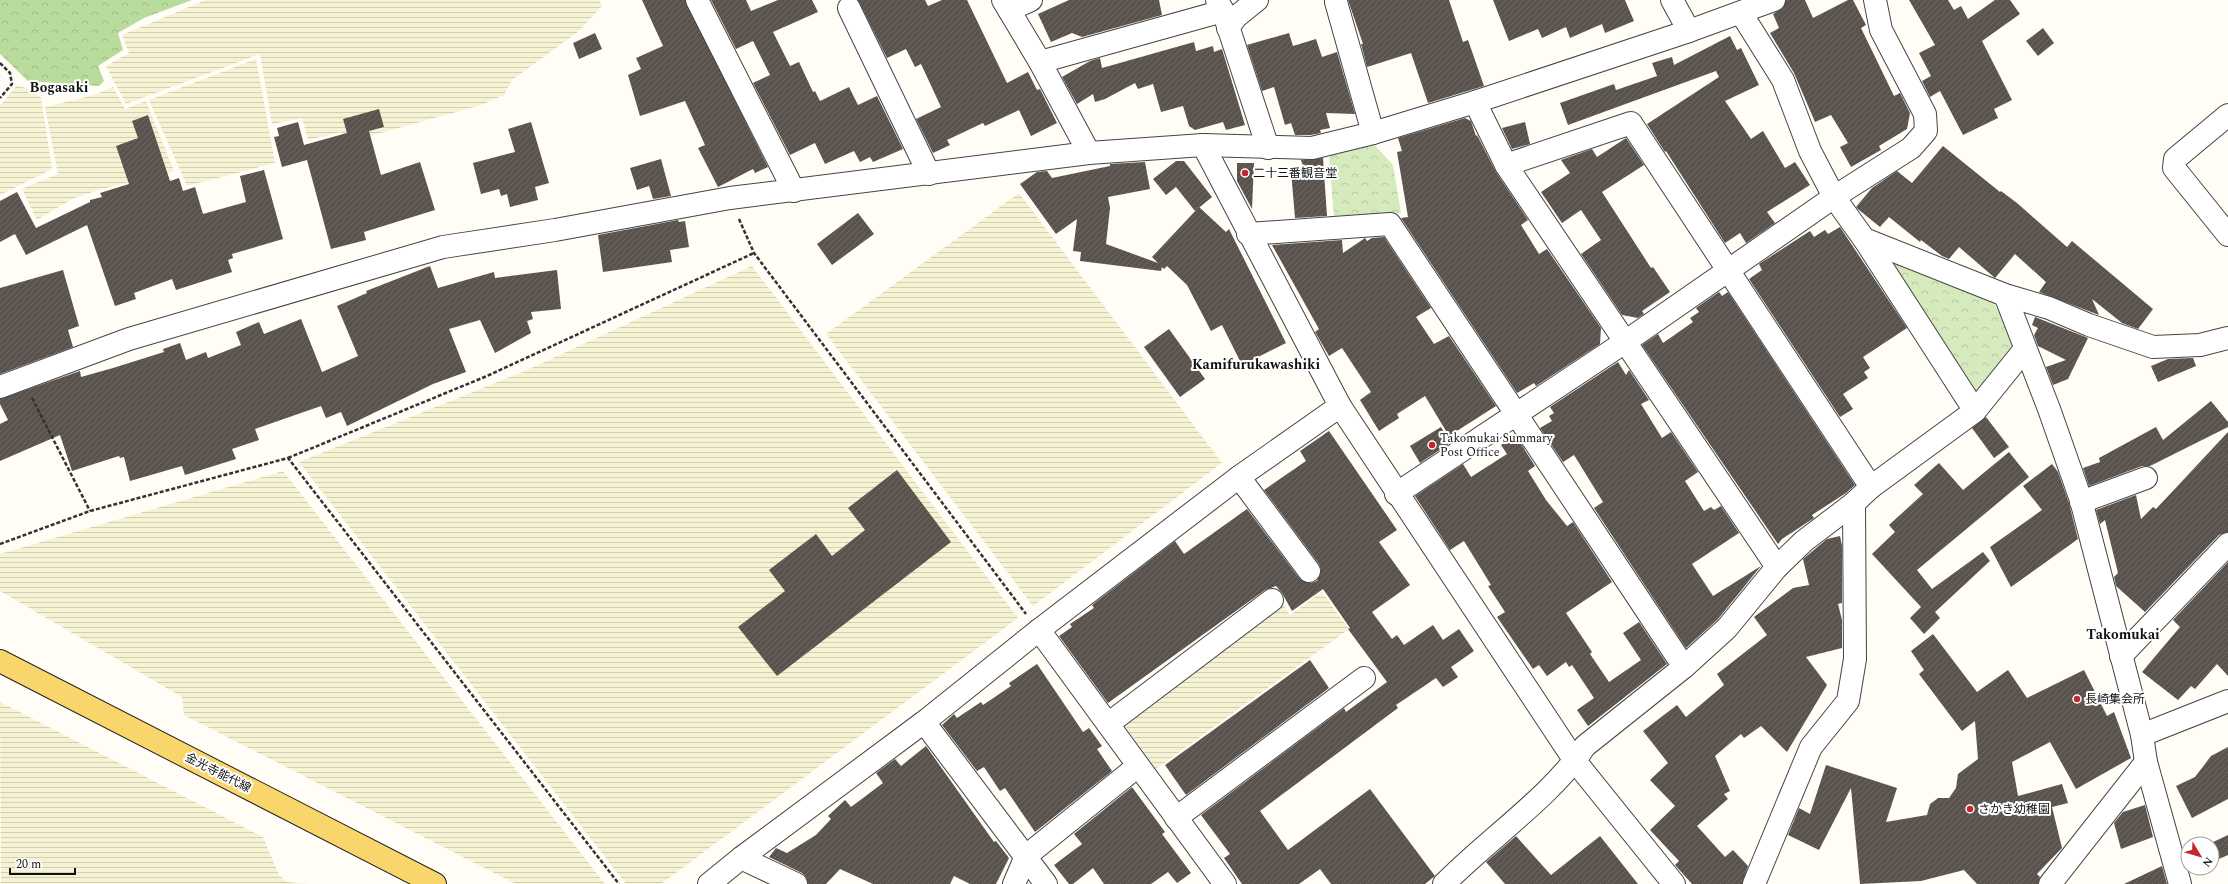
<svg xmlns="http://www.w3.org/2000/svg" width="2228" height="884" viewBox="0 0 2228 884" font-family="Spectral,'Noto Sans JP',serif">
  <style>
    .farmland { fill: url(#farmland-rules) }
    .forest { fill: url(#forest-crowns) }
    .park { fill: url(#park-crowns) }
    .building { fill: url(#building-hatch) }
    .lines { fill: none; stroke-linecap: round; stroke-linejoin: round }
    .minor-casing { stroke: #444; stroke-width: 24 }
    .major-casing { stroke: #222; stroke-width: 24 }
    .path { stroke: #333; stroke-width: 2.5; stroke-dasharray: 4 2; stroke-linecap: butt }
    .minor { stroke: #fff; stroke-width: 22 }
    .major { stroke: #f9d66b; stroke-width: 22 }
    .poi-dot { fill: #c4262e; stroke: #fff; stroke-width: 1.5 }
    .labels { text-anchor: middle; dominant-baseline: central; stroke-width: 4; stroke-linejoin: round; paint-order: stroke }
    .poi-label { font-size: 12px; fill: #111; stroke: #fff; text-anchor: start }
    .street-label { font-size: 12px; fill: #111; stroke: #fff }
    .quarter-label { font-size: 14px; font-weight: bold; fill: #111; stroke: #fff }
  </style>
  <defs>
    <pattern id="farmland-rules" width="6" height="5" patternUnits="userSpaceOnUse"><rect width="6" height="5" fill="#f6f3d4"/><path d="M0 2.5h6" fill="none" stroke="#d2cfb5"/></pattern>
    <pattern id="forest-crowns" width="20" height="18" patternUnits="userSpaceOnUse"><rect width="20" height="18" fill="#b9dc9c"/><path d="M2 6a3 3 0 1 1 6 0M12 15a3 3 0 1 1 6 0" fill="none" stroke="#9ebc85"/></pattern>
    <pattern id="park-crowns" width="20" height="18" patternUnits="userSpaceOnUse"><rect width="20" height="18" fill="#d5ebbd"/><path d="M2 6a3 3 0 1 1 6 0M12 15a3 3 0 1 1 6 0" fill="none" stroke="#b6c8a1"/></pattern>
    <pattern id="building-hatch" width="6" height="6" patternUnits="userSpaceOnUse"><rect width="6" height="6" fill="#5a524d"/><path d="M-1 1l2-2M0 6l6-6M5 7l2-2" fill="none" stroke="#6d6662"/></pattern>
  </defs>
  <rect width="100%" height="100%" fill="#fffdf5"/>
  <g class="farmland">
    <polygon points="206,0 599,0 602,6 579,31 512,80 504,95 481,105 345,143 341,132 308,140 302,118 272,124 260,54 126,104 106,66 129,53 122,35"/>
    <polygon points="256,59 275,163 187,186 149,100"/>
    <polygon points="17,85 33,91 41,98 52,169 0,195 0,106"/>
    <polygon points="113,87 125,109 146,101 174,171 98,190 72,199 37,220 22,189 58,174 45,107 94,95"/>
    <polygon points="1019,193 1222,463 1033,606 826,334"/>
    <polygon points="752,266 1018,618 661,884 626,884 299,462 525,371"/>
    <polygon points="283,471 605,884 516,884 184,715 182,697 0,591 0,554"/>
    <polygon points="1322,592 1349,629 1156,769 1122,722 1283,605 1290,615"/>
    <polygon points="0,702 263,837 279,875 287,882 307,884 1,884"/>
  </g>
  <polygon class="forest" points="0,0 192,0 144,18 118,33 123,50 98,66 104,81 99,86 28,81 0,54"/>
  <g class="park">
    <polygon points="1372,142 1393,165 1401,213 1334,218 1329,155"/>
    <path d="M1893,260L1987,295C2001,312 2011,329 2016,351L1984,390L1972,394L1889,263Z"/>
  </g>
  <g class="building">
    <polygon points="642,0 685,0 768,167 755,173 753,169 718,187 698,148 705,145 685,101 640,116 628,75 641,69 636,58 663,46"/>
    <polygon points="711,0 746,0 751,11 778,0 812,0 818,12 773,32 790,66 799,62 813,92 815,91 820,101 849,87 858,105 877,96 903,149 873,162 870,157 860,162 854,151 825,164 815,143 790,155 753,83 770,75 753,41 736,49"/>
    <polygon points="858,0 925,0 928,6 942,0 967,0 1007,83 1028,72 1037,90 1040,89 1057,123 1031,136 1019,110 985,126 983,123 947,140 950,145 933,153 916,119 941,107 921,64 915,67 906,49 887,58"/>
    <polygon points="1069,0 1159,0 1162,15 1082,37 1072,33 1051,42 1038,14"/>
    <polygon points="1348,0 1449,0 1463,42 1468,40 1484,86 1428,103 1411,53 1367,67 1361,44 1363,44"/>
    <polygon points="1493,0 1625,0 1634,21 1605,33 1602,24 1570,38 1566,27 1542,38 1538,29 1509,41"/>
    <polygon points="1786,0 1805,0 1813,18 1848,0 1853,0 1866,25 1861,28 1894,96 1900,93 1910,113 1907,129 1879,146 1881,150 1851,167 1840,147 1848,143 1831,115 1815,122 1794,73 1770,33 1779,28 1773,14 1783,8"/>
    <polygon points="1909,0 1948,0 1954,10 1961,6 1968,19 1995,0 2010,0 2020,14 1982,41 2012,100 1994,109 1998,118 1963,135 1940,91 1930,97 1922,81 1931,76 1919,53 1935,45"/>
    <polygon points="2043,28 2054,43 2038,56 2026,41"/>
    <polygon points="595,33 602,49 579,59 573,43"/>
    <polygon points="1289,33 1293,46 1316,39 1322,57 1337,52 1355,114 1326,113 1330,128 1320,130 1321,133 1311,135 1295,135 1291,123 1285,125 1274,87 1262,91 1247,45"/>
    <polygon points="1730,36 1737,50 1741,48 1759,85 1725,101 1751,139 1763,131 1785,168 1795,162 1810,185 1767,212 1775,223 1746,243 1740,233 1725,243 1666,151 1665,152 1647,124 1719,77 1716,71 1568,125 1560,103 1614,84 1616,90 1657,76 1652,63 1672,57 1674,65"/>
    <polygon points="1194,42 1196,51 1213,46 1214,52 1222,49 1245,125 1226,130 1223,122 1195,130 1189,126 1183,106 1161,112 1153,84 1138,89 1135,83 1105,99 1095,102 1093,94 1077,104 1062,77 1090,61 1100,58 1102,68"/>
    <polygon points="379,109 384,127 369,131 381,175 420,162 435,210 364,232 366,240 331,249 307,160 282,167 274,137 279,136 277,128 298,122 304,145 347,133 343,119"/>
    <polygon points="148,115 170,181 179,178 183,191 195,187 203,214 246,202 240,176 264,170 283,239 232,254 233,258 228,260 232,272 176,290 172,279 134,293 136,299 115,306 87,225 26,255 15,234 0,242 0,201 17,192 36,228 90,202 90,200 102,197 100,193 129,184 116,146 138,138 132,121"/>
    <polygon points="1465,118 1471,121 1476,136 1477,135 1496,172 1528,220 1521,225 1539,254 1547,249 1601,328 1600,344 1536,386 1534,383 1517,393 1401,218 1408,217 1397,152 1402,151 1398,138"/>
    <polygon points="531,122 549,183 535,187 538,200 510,207 507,194 501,196 499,189 481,194 473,163 515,152 508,129"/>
    <polygon points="1525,122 1530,144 1512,149 1502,128"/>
    <polygon points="1626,138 1644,165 1602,192 1651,268 1653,267 1670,292 1642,311 1644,314 1638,318 1622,315 1581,254 1601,240 1581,210 1562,223 1541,192 1570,173 1561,160 1592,149 1597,157"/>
    <polygon points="1943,146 2000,192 2001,191 2017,203 2067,247 2072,241 2153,309 2138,329 2122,323 2092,299 2099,315 2039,292 2046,282 2015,254 1995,278 1959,247 1949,259 1942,256 1921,240 1920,242 1889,217 1880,227 1859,210 1856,207 1872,188 1897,171 1912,183"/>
    <polygon points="1323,158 1327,216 1295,218 1291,171 1304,169 1301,160"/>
    <polygon points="661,159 671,196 653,199 649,186 637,190 630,168"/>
    <polygon points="1176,161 1184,161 1212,197 1195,211 1176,187 1166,195 1153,179"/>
    <polygon points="1145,162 1150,189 1108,197 1110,208 1106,244 1158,263 1152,257 1199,207 1226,232 1229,229 1286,343 1242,365 1222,325 1211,331 1187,285 1167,266 1164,269 1162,267 1161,271 1080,261 1081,252 1073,251 1077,219 1056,234 1020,184 1037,172 1047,171 1052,178 1110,166 1110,164"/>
    <polygon points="1237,163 1254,163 1252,209 1237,181"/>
    <polygon points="858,213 874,234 832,265 817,244"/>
    <polygon points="678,220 679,222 685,221 689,247 670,250 672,262 603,272 598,235"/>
    <polygon points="1840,227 1907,328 1863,357 1870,368 1864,372 1868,378 1843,394 1853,409 1840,417 1749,279 1762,270 1759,264 1810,231 1814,237 1825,230 1828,234"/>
    <polygon points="1384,237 1431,308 1416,317 1434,344 1449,336 1496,406 1449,436 1425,396 1397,414 1399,418 1379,431 1360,400 1371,392 1342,348 1329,356 1315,332 1319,329 1272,245 1342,240 1343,253 1365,238 1367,241 1372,238"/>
    <polygon points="430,266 438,288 494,272 495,278 557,270 561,309 531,312 533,319 527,321 531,333 495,353 480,320 449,329 466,372 433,384 347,426 341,412 326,418 321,406 255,429 259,440 232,449 236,459 185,475 182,466 130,481 124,457 120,458 119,456 72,471 60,435 0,461 0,424 8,420 0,404 0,399 80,371 81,377 113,368 164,352 163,349 180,343 186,360 206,352 208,358 241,345 236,332 259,322 264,334 301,319 322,372 358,356 337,306 367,293 366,291"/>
    <polygon points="63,270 79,326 68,330 73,347 0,374 0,288"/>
    <polygon points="1719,292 1722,296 1728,292 1855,485 1846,493 1812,515 1814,518 1782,539 1778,544 1642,345 1658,334 1663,343 1693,322 1690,318 1699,312 1696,308"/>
    <polygon points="2035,317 2088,338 2068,379 2053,385 2046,367 2066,360 2038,346 2034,335 2038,328 2032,325"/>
    <polygon points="1169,329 1205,379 1180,397 1144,347"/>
    <polygon points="2193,358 2196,366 2158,382 2151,366 2168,359"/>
    <polygon points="1618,362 1626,375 1629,370 1649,400 1641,404 1662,438 1671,432 1698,472 1685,481 1704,511 1711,507 1714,510 1721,506 1739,533 1692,564 1713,596 1761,566 1718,619 1686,648 1594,508 1603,502 1574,455 1563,462 1540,428 1552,421 1549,416 1554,413 1550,407"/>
    <polygon points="2211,401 2228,422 2228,427 2150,466 2142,466 2089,486 2083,468 2100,462 2099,458 2156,427 2163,440"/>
    <polygon points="1986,417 2009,447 1994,458 1972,428"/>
    <polygon points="1441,427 1450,443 1420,463 1410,446"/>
    <polygon points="1329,431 1397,530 1379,542 1410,585 1372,612 1392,639 1397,635 1404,645 1433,625 1443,640 1459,629 1474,651 1451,667 1458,677 1443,687 1436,678 1396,705 1398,708 1260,811 1288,850 1370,789 1435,876 1425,884 1331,884 1320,869 1299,884 1242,884 1224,858 1230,854 1201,815 1344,708 1346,712 1387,682 1348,629 1350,628 1323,589 1292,611 1282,593 1276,586 1265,590 1108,703 1059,636 1072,627 1070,624 1094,608 1092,605 1175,541 1184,554 1247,509 1299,578 1310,583 1317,581 1321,570 1319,564 1264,490 1306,461 1300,451"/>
    <polygon points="2228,432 2228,532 2219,535 2145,612 2116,586 2114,577 2118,573 2105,520 2100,524 2096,510 2136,495 2141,519 2153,507 2156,509"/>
    <polygon points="1516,436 1535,466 1528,471 1546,500 1567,526 1573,522 1612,582 1566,613 1592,652 1590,654 1609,682 1641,660 1623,633 1639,622 1667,664 1588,726 1577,710 1594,698 1572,665 1569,667 1566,662 1547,676 1539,665 1533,669 1497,617 1505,612 1488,586 1491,585 1464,541 1450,550 1415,496 1463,464 1471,477 1507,454 1501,445"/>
    <polygon points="2009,452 2029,477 1917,570 1932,589 1983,552 1990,561 1935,612 1940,618 1924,634 1910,618 1921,607 1872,554 1895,532 1889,525 1923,494 1914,485 1939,463 1963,490"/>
    <polygon points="2052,464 2058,472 2069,503 2078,539 2011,587 1990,547 2042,510 2023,486"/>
    <polygon points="897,470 951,542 777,676 738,627 785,591 769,570 816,534 832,556 865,530 848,508"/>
    <polygon points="1840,536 1842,546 1842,603 1838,604 1842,620 1842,648 1806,657 1827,685 1787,752 1761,726 1744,738 1741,734 1715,756 1730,791 1724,794 1728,799 1697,826 1725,857 1733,850 1748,866 1742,884 1692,884 1675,865 1679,861 1650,830 1675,806 1650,780 1668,763 1643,731 1677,705 1686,717 1724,685 1717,674 1767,635 1754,617 1793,588 1809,585 1803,559 1827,539"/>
    <polygon points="2228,562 2228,676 2217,664 2195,689 2191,686 2178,700 2142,672 2180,627 2173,620"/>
    <polygon points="1933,634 1977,692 2008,670 2027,698 2084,670 2107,716 2114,712 2131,758 2076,789 2050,742 2012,762 2018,796 2062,784 2068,803 2052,807 2062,848 2037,874 2040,877 2038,884 1977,884 1964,870 1921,881 1860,884 1851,788 1819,850 1788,835 1799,808 1810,814 1826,765 1897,788 1886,822 1927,815 1930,804 1938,798 1949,798 1956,788 1958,774 1978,759 1975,721 1962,731 1919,674 1924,670 1911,651"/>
    <polygon points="1310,660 1329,688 1186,795 1165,765"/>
    <polygon points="1037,664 1083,732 1089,728 1102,746 1097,749 1112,771 1035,832 1005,788 1000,791 984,767 977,771 942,725 954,714 957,718 981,702 983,705 1011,686 1009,683"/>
    <polygon points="926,746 994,842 996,841 1009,858 996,884 970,884 954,876 950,884 873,884 840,869 826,884 808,884 806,877 802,873 769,857 776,848 787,853 816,835 831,819 828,816 845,800 851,807 883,783 876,773 895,759 901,766"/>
    <polygon points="2228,747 2228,799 2192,818 2176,786 2195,777 2211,756"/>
    <polygon points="1132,787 1165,832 1162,834 1191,873 1177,883 1168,872 1151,884 1104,884 1093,868 1073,884 1069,884 1054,865 1082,844 1074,834"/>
    <polygon points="2145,805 2153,837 2121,849 2114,823 2123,812"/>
    <polygon points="2228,835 2228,855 2212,862 2212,844 2209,844"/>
    <polygon points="1516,836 1551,875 1600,836 1638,884 1505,884 1486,862"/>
    <polygon points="2162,866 2167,884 2124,884"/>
  </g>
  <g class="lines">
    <defs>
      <g id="minor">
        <polyline points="697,0 794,191"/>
        <polyline points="1003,0 1040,62 1089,153"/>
        <polyline points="1672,0 1689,31"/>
        <polyline points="1336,2 1373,133"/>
        <polyline points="849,8 929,174"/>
        <polyline points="1009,10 1031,0"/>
        <polyline points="1223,11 1268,148"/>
        <polyline points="1741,13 1783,80 1810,151 1834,197 1864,239 2005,295 2049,308 2089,325 2153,347 2200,345 2228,338"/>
        <polyline points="1228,28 1236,17 1257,0"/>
        <polyline points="1040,62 1223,11 1217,0"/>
        <polyline points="1475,102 1506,165 1777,567"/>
        <polyline points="2228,115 2175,159 2174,168 2228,235"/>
        <polyline points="1203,145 1340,406 1575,761 1674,884"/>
        <polyline points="1506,165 1631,123 1871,487"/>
        <polyline points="1248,234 1390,224 1684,667"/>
        <polyline points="1864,239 1975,411"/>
        <polyline points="2005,295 2049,409 2081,500 2142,735 2146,762 2180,884"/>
        <polyline points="0,387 129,339 443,247 555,230 730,198 1089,153 1203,145 1312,148 1373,133 1475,102 1689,31 1774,0"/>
        <polyline points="1239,477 1309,571"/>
        <polyline points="1396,494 1625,342 1834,197 1911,148 1926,131 1925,114 1881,30 1875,0"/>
        <polyline points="2081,502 2146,478"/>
        <polyline points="1039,630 1225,884"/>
        <polyline points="2121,656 2228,544"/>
        <polyline points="924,722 1046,884"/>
        <polyline points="1108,724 1272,600"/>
        <polyline points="2142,735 2228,701"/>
        <polyline points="1176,818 1364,678"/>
        <polyline points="741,858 796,884"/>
        <polyline points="709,884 741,858 924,722 1039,630 1239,477 1340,406"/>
        <polyline points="1014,884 1026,856 1138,766"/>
        <path d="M1444,884C1487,840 1552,796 1585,746L1684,667L1727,628L1777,567L1804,541L1854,503L1871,487L1975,411L2025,349"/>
        <polyline points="1754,884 1811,747 1848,701 1855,659 1854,503"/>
        <polyline points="2050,884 2146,762"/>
      </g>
      <polyline id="major" points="0,661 435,884"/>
    </defs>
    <use href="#minor" class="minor-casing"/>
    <use href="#major" class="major-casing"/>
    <g class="path">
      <polyline points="0,63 10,73 12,84 0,98"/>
      <polyline points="739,219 754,253 1026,614"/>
      <polyline points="32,398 90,511"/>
      <polyline points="288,458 487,376 754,253"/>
      <polyline points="0,544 90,511 288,458 619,884"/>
    </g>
    <use href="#minor" class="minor"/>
    <use href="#major" class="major"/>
  </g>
  <g class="poi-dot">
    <circle cx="1245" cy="173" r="4"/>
    <circle cx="1432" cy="445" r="4"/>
    <circle cx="2077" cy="699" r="4"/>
    <circle cx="1970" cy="809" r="4"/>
  </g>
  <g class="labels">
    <g class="poi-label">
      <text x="1253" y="173">二十三番観音堂</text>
      <text x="1440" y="438">Takomukai Summary<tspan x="1440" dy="14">Post Office</tspan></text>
      <text x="2085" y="699">長崎集会所</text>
      <text x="1978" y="809">さかき幼稚園</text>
    </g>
    <g class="street-label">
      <text transform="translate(218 773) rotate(27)">金光寺能代線</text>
    </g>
    <g class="quarter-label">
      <text x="59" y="87">Bogasaki</text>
      <text x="1256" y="364">Kamifurukawashiki</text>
      <text x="2123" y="634">Takomukai</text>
    </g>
  </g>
  <g transform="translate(2200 856) rotate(128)"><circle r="19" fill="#ffffff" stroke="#a0a0a0"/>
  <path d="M0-3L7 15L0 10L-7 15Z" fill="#c4262e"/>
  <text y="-6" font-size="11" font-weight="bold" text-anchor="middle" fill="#111111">N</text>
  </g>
  <path d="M10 868v6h65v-6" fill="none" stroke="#111111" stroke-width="2"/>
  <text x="16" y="868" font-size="12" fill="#111111" stroke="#ffffff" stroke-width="3" paint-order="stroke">20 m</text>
</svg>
